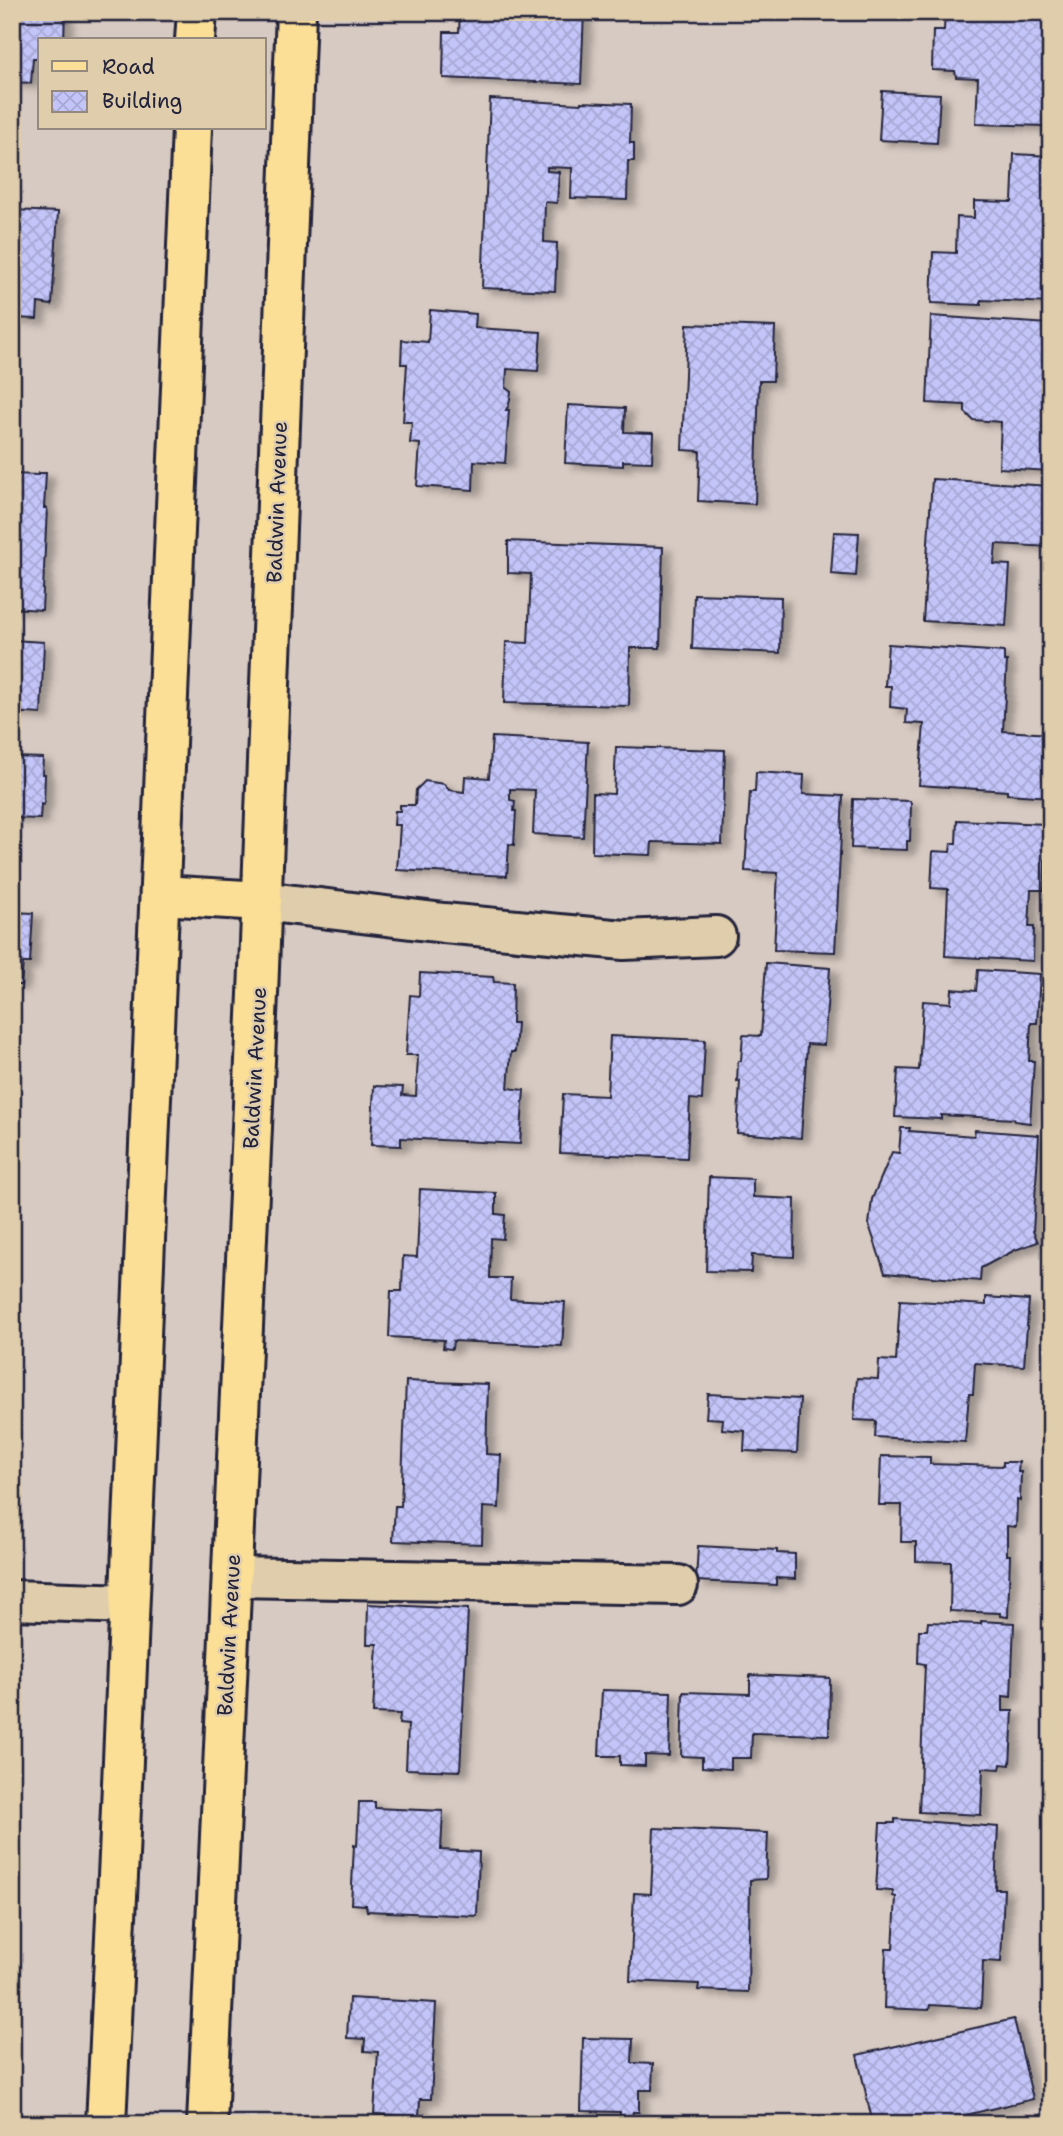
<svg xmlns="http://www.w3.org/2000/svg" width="1063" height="2136" viewBox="0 0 1063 2136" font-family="'Shantell Sans',sans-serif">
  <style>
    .building { fill: url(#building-cross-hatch); stroke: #22223b; stroke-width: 2; filter: url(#shadow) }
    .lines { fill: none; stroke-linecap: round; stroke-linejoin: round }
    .minor-casing { stroke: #22223b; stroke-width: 44 }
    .major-casing { stroke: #22223b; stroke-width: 44 }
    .minor { stroke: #dfcdab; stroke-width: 38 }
    .major { stroke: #fbdf96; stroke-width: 38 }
    .labels { text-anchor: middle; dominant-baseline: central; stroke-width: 5; stroke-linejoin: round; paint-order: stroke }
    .street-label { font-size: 21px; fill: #22223b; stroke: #dfcdab }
  </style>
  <defs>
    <pattern id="building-cross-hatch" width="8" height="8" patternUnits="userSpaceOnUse" patternTransform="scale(1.75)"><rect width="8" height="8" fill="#c3c4f7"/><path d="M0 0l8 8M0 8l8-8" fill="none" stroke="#a7a8d5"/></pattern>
    <filter id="shadow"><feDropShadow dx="8" dy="4.5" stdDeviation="3.5" flood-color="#0004"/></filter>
  </defs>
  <rect width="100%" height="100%" fill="#d7cac2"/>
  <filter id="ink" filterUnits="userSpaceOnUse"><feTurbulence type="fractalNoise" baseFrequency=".0143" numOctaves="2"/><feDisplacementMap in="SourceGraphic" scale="14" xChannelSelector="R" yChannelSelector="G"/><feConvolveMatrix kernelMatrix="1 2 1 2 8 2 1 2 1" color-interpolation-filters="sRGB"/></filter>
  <g filter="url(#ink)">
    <g class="building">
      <polygon points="12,12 65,12 64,40 40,40 40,58 33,58 31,83 12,82"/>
      <polygon points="460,12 584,12 581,84 443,78 444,32 459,32"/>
      <polygon points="1051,12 1051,130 1044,130 1045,126 976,124 978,78 956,77 955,71 932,70 933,30 944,30 945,13"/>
      <polygon points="882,91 940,94 937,143 879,140"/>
      <polygon points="490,99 581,104 581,102 631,104 630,143 634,143 634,161 628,161 627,200 571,198 572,168 547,167 547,171 559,172 557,203 545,202 544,242 557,243 555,291 482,288"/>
      <polygon points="1014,154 1051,156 1051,303 981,300 981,305 931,303 933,252 956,253 957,217 974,218 974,201 1012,202"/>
      <polygon points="12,210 58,212 52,305 38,303 37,319 12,318"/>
      <polygon points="430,310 476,314 475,328 541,332 538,371 507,369 506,388 511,392 509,405 506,410 509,410 505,463 474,461 473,490 417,486 420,444 410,443 412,422 403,422 407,364 401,364 402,340 428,342"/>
      <polygon points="931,316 1049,324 1051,322 1051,471 999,468 1001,422 973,420 965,412 965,405 927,403"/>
      <polygon points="687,324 775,327 773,381 759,381 755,504 698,501 700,451 682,450"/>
      <polygon points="568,405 625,408 624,432 653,433 652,462 623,461 623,466 565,463"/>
      <polygon points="39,473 46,473 44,508 47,508 42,610 12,608 12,474 38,475"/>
      <polygon points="932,479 1051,486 1051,547 996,544 994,564 1010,565 1006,626 923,621"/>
      <polygon points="834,532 859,533 856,576 831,574"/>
      <polygon points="508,541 663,547 660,648 630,648 629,706 504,703 506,642 528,643 531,574 508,573"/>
      <polygon points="694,594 781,597 780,653 692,649"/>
      <polygon points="12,640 44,642 41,714 12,712"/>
      <polygon points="888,644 1004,652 1004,661 1007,661 1003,731 1051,734 1051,797 1007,794 1007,791 919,785 924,724 906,723 907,709 890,707 891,686 885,686"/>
      <polygon points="492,737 588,742 583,837 533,834 535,790 510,789 510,800 515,801 514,811 516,811 514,845 509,844 507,876 397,870 400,825 394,825 395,811 400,811 400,805 415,805 416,790 425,781 444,784 449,790 464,792 465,776 489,778"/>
      <polygon points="616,747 725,750 722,844 652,842 651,855 592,853 593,793 614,794"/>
      <polygon points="12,757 43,758 42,774 45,774 44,805 41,804 40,819 12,818"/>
      <polygon points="756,772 804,775 803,794 843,796 835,952 774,950 778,873 745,871 750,792 755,792"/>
      <polygon points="853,799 910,801 911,804 910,841 907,841 907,850 851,848"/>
      <polygon points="957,820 1046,824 1044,890 1031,890 1029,927 1034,927 1033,961 945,956 948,889 931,888 933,851 950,852 951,843 956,843"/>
      <polygon points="12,912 33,913 30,963 23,963 21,985 12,985"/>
      <polygon points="766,963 830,968 824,1045 807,1044 801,1138 737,1133 740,1081 737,1082 738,1061 741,1061 743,1035 761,1036"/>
      <polygon points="978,970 1040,974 1037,1023 1031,1023 1029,1061 1034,1061 1030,1123 1015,1121 1014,1119 941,1115 941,1119 895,1117 898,1069 919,1070 923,1001 951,1003 952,989 976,991"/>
      <polygon points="420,973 493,977 494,982 513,983 512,1023 517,1023 515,1052 511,1052 508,1088 524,1090 520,1144 401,1138 401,1146 371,1145 374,1086 403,1087 402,1095 416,1096 418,1055 406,1055 410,995 419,996"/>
      <polygon points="610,1036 705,1040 702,1100 690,1099 687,1158 560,1153 563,1094 607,1096"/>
      <polygon points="901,1128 910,1128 909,1131 974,1136 975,1130 1039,1135 1033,1231 1038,1242 1015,1250 981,1268 980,1281 885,1273 869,1225 872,1199 892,1152 899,1153"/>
      <polygon points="709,1177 753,1179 753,1197 795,1199 794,1257 752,1255 751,1272 706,1271"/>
      <polygon points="420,1189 496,1193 496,1214 505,1215 503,1239 491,1238 490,1278 511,1278 510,1299 565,1302 562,1346 453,1341 452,1349 443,1348 444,1340 389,1337 391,1291 402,1291 403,1256 417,1257"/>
      <polygon points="986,1297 1029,1300 1024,1366 975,1363 973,1394 969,1394 965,1442 875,1437 876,1421 854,1420 857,1378 878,1379 879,1360 896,1361 900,1300 986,1305"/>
      <polygon points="406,1381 488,1384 486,1454 501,1455 499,1508 483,1507 482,1544 393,1541 395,1506 401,1506"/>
      <polygon points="708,1394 800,1399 797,1453 744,1451 745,1431 722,1429 723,1419 706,1418"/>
      <polygon points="881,1456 930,1457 930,1464 1003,1466 1003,1462 1019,1462 1018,1472 1021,1472 1020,1501 1017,1500 1016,1527 1007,1526 1007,1555 1010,1555 1008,1617 1000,1616 1000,1613 950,1611 951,1562 916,1561 916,1542 901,1542 902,1505 879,1505"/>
      <polygon points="698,1546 777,1550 777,1553 795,1554 795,1579 776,1578 776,1585 696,1581"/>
      <polygon points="368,1604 468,1609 460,1771 406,1769 408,1725 399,1724 400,1714 373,1713 377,1644 367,1644"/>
      <polygon points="981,1621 1014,1623 1011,1697 1003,1696 1003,1711 1013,1711 1010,1765 1001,1764 1000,1769 983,1768 981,1815 919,1812 925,1664 918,1663 919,1630 927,1630 928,1622 981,1624"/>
      <polygon points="750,1675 830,1678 829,1735 752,1733 751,1758 731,1758 731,1769 702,1767 702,1757 681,1756 683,1692 750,1694"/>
      <polygon points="602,1690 671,1692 669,1756 645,1755 645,1766 620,1765 620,1756 599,1756"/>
      <polygon points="359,1802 375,1802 375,1808 443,1811 441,1850 479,1852 477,1916 367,1911 366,1905 351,1904 354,1845 357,1846"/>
      <polygon points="895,1819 998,1827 995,1889 1004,1889 1001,1962 983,1961 981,2008 930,2005 929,2010 884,2008 886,1949 893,1949 896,1897 893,1896 893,1891 876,1890 880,1823 895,1823"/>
      <polygon points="654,1828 768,1833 766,1879 750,1880 748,1992 698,1990 699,1984 630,1981 634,1893 651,1894"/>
      <polygon points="349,1998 436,2003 431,2099 420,2099 419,2117 374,2114 378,2052 364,2051 365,2039 347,2038"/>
      <polygon points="1014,2019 1033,2099 936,2122 936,2124 873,2124 857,2055"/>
      <polygon points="583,2038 633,2039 632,2063 653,2064 652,2090 639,2090 639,2112 633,2112 632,2116 620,2116 620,2112 581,2111"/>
    </g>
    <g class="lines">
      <defs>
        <g id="minor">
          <polyline points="262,901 444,923 624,940 716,936"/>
          <polyline points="232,1577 678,1585"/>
          <polyline points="12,1600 129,1604"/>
        </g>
        <g id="major">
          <polyline points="195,40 197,12"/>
          <polyline points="160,895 262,901"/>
          <polyline points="106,2124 119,1855 192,128"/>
          <polyline points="207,2124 258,994 296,12"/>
        </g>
      </defs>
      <use href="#minor" class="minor-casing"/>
      <use href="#major" class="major-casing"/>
      <use href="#minor" class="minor"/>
      <use href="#major" class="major"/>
    </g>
  </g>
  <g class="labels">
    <g class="street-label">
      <text transform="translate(277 502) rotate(-88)">Baldwin Avenue</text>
      <text transform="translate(255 1068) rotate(-87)">Baldwin Avenue</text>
      <text transform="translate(229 1635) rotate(-87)">Baldwin Avenue</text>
    </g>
  </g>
  <rect width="1063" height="2136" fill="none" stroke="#dfcdab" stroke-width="42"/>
  <rect x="21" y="21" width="1021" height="2094" fill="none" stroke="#22223b" stroke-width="2.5" filter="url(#ink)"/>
  <rect x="38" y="38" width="228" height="91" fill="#dfcdab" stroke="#93897e" stroke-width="2"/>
  <rect x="52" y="61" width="35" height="10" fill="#fbdf96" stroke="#93897e" stroke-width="2"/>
  <text x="102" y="74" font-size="21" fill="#22223b">Road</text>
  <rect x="52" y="91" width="35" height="21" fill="url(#building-cross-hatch)" stroke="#93897e" stroke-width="2"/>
  <text x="102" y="108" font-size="21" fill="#22223b">Building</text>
</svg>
